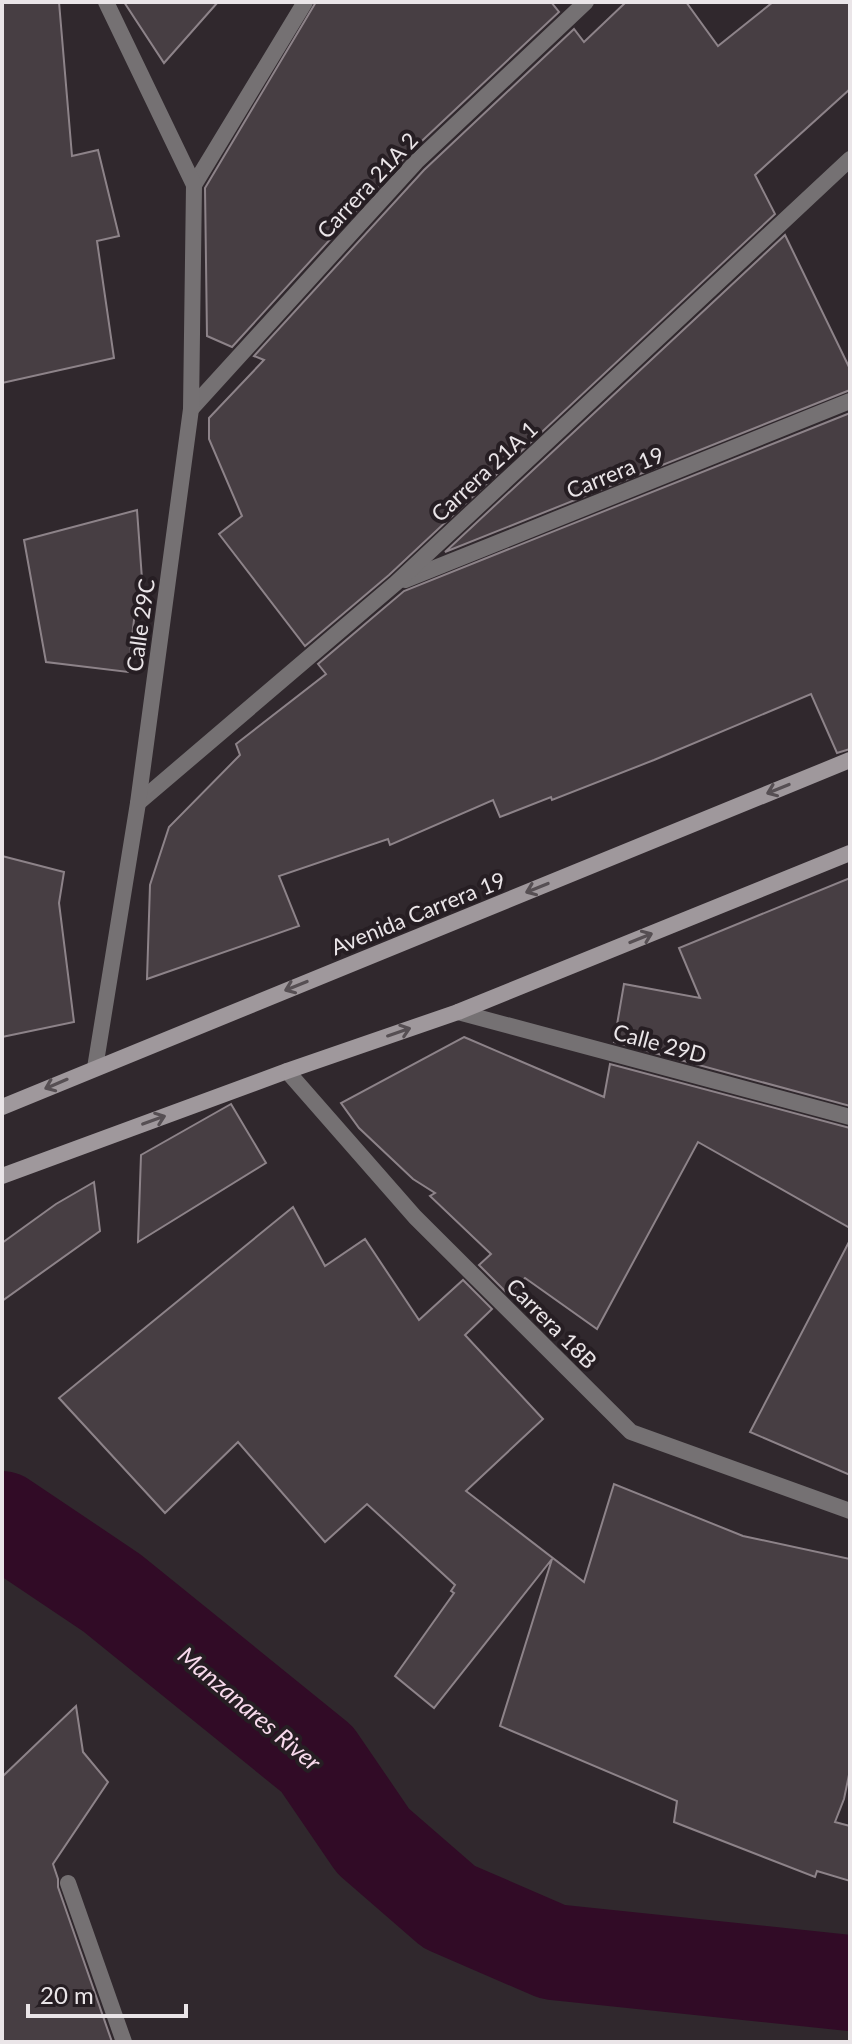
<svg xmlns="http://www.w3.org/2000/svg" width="852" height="2044" viewBox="0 0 852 2044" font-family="Lato,sans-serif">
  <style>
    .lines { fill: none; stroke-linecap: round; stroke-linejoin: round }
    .river { stroke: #310b26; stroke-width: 96 }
    .building { fill: #473e43; stroke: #8d8389; stroke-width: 2 }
    .pedestrian { stroke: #757173; stroke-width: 16 }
    .minor { stroke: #757173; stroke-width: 16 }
    .secondary { stroke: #9f989c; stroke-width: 16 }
    .oneway { stroke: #564f53 }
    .labels { text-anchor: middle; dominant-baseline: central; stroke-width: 8; stroke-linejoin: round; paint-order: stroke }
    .street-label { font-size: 22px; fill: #eae5e8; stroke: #261e23 }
    .water-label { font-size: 24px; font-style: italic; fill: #f8daec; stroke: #261e23 }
  </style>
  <rect width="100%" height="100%" fill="#30282d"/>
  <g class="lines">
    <polyline class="river" points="2,1519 112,1593 317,1759 373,1841 449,1907 553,1952 850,1983"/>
  </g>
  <g class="building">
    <polygon points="2,2 59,2 72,156 98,150 119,236 97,241 114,358 2,383"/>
    <polygon points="124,2 218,2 164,63"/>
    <polygon points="316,2 551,2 559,12 408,154 232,347 207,336 205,188"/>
    <polygon points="626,2 686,2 718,46 773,2 850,2 850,89 755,175 775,214 389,575 305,646 219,534 242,516 209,439 209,418 264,360 254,356 424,170 574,29 584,42"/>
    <polygon points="785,235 850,369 850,390 445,552"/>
    <polygon points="850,413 850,749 837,753 811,694 654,760 552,800 551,797 500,817 493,800 390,845 388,839 279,876 299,926 147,979 150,885 169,827 240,755 236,744 326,674 318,664 404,591"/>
    <polygon points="137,510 143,593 137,594 128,672 46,662 24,540"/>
    <polygon points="2,856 64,872 59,903 74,1022 2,1037"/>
    <polygon points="850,878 850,1106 614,1042 624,984 700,998 679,948"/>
    <polygon points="464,1037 604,1097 610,1064 850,1128 850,1228 698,1142 597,1329 525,1278 508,1294 479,1265 491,1254 430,1196 435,1193 413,1179 359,1128 341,1103"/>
    <polygon points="231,1104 266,1163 138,1242 141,1155"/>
    <polygon points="94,1182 100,1231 2,1301 2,1243 56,1204"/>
    <polygon points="293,1207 325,1266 365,1239 419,1320 463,1280 492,1309 465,1335 543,1419 466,1491 584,1582 614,1484 743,1536 850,1559 850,1770 844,1799 835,1822 850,1826 850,1881 817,1871 815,1877 674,1822 677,1801 500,1726 552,1559 434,1708 395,1676 454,1593 451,1591 455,1585 367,1504 325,1542 238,1442 165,1513 59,1398"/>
    <polygon points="850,1240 850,1475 750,1432"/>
    <polygon points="76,1706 83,1752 108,1782 53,1864 58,1879 58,1887 112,2042 2,2042 2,1777"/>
  </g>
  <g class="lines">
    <polyline class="pedestrian" points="68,1883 124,2042"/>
    <g class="minor">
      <polyline points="194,185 305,2"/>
      <polyline points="191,409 416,162 586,2"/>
      <polyline points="405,580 850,401"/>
      <polyline points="138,803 396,583 850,159"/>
      <polyline points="458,1012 850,1117"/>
      <polyline points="95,1068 138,803 191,409 194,185 106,2"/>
      <polyline points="287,1071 415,1217 631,1432 850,1511"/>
    </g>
    <g class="secondary">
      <polyline points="2,1107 850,760"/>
      <polyline points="2,1176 287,1071 458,1012 850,853"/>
    </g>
  </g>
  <defs><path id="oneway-shaft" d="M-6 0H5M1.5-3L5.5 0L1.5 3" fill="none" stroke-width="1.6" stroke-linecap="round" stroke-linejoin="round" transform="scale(2)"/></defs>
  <g class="oneway">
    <use href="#oneway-shaft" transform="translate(778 789) rotate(158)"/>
    <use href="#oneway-shaft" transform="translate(537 888) rotate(158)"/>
    <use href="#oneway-shaft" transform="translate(641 938) rotate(-22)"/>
    <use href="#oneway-shaft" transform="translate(296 986) rotate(158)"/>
    <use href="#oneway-shaft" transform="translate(399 1032) rotate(-19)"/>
    <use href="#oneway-shaft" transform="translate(56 1084) rotate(157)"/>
    <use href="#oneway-shaft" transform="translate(154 1120) rotate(-20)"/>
  </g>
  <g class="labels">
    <g class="street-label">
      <text transform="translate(367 185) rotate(-47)">Carrera 21A 2</text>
      <text transform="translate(484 471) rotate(-43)">Carrera 21A 1</text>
      <text transform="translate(615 472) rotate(-22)">Carrera 19</text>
      <text transform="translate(140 625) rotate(-82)">Calle 29C</text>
      <text transform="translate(418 913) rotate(-22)">Avenida Carrera 19</text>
      <text transform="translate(660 1043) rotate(15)">Calle 29D</text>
      <text transform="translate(552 1323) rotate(45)">Carrera 18B</text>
    </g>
    <g class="water-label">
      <text transform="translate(250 1708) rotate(40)">Manzanares River</text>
    </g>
  </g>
  <rect width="852" height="2044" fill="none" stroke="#eae5e8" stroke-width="8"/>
  <path d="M28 2004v12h158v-12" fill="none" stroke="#eae5e8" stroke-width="4"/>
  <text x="40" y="2004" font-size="24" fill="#eae5e8" stroke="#261e23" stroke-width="6" paint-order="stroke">20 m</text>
</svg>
